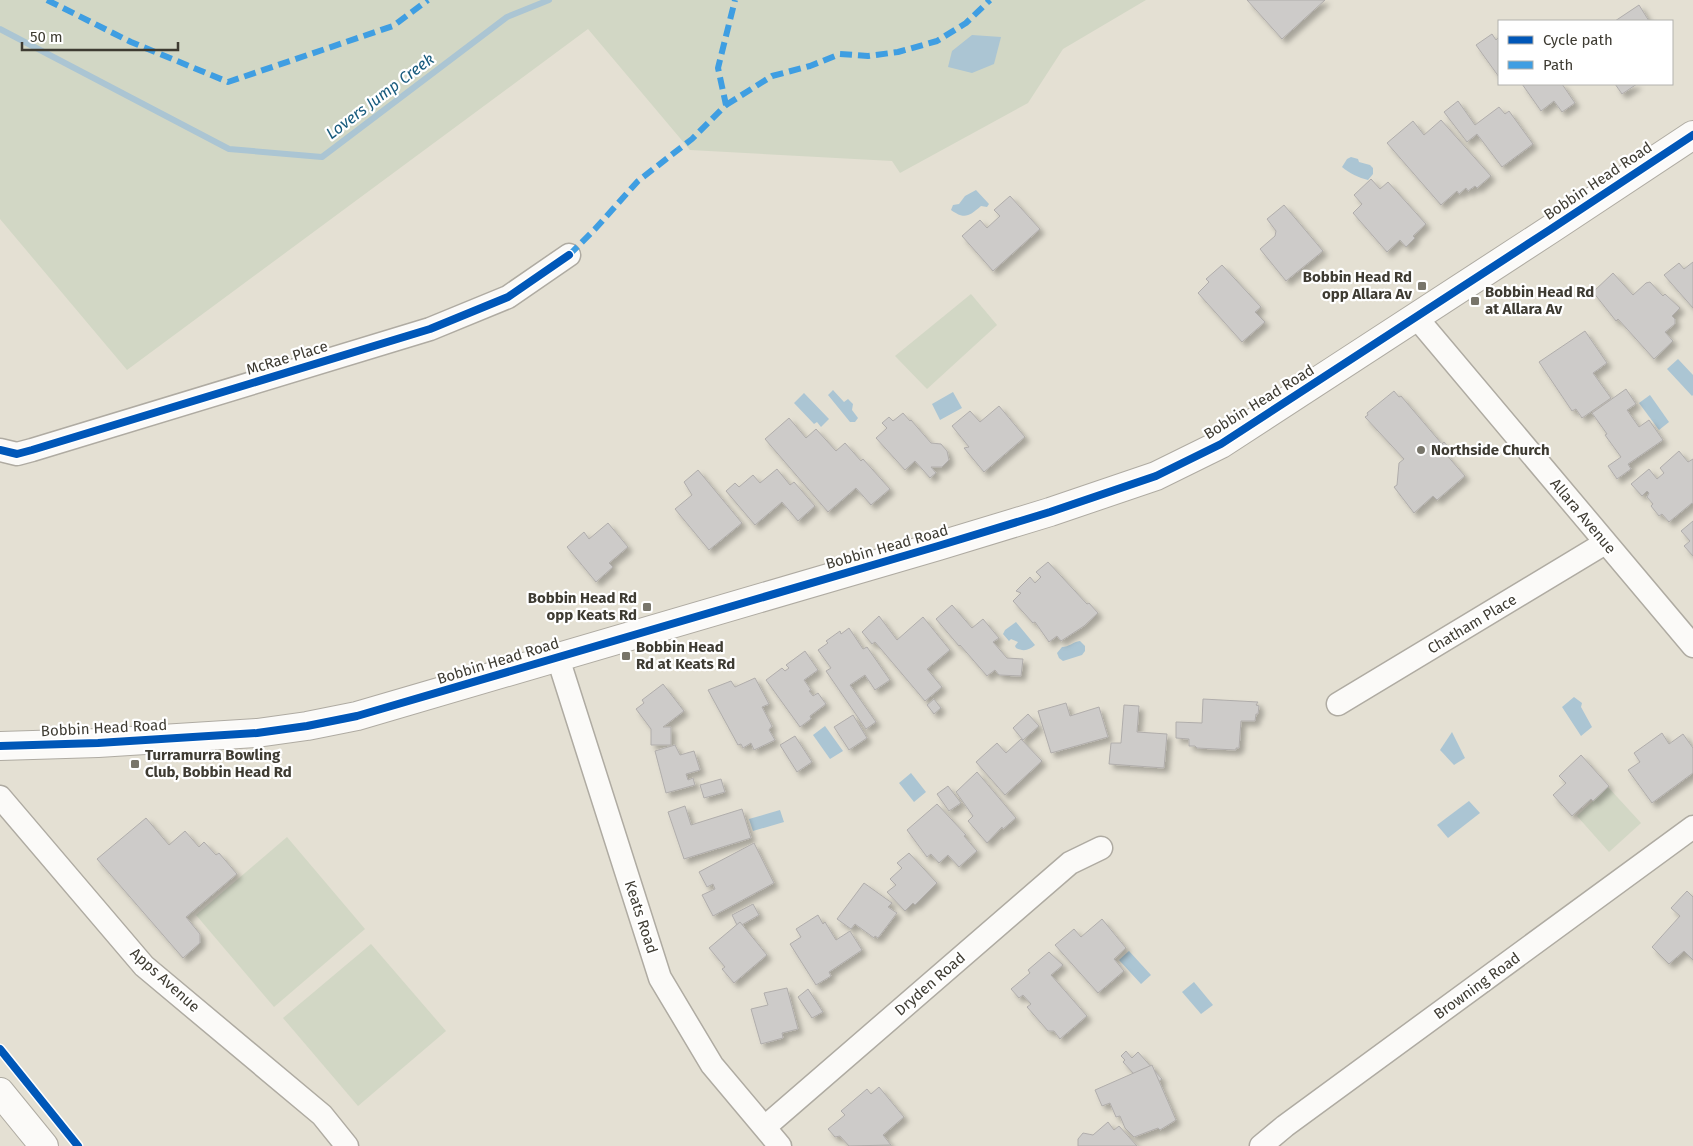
<svg xmlns="http://www.w3.org/2000/svg" width="1693" height="1146" viewBox="0 0 1693 1146" font-family="'Fira Sans',sans-serif">
  <style>
    .green { fill: #d2d7c5 }
    .water { fill: #abc5d3 }
    .lines { fill: none; stroke-linecap: round; stroke-linejoin: round }
    .stream { stroke: #abc5d3; stroke-width: 6 }
    .building { fill: #cdcbc9; stroke: #b0adab; filter: url(#shadow) }
    .minor-casing { stroke: #afaba2; stroke-width: 25 }
    .major-casing { stroke: #afaba2; stroke-width: 30 }
    .minor { stroke: #fbfaf8; stroke-width: 22 }
    .major { stroke: #fbfaf8; stroke-width: 28 }
    .quiet { stroke: #3f9ee2; stroke-width: 6; stroke-dasharray: 12 6; stroke-linecap: butt }
    .cycleway-casing { stroke: #fff; stroke-width: 11 }
    .cycleway { stroke: #0057b8; stroke-width: 8 }
    .poi-dot { fill: #78756a; stroke: #fff; stroke-width: 2 }
    .labels { text-anchor: middle; dominant-baseline: central; stroke-width: 4.5; stroke-linejoin: round; paint-order: stroke }
    .street-label { font-size: 15px; fill: #3e3b32; stroke: #fff }
    .poi-label { font-size: 15px; font-weight: bold; fill: #3e3b32; stroke: #fff; text-anchor: start }
    .water-label { font-size: 16px; font-style: italic; fill: #185b7d; stroke: #fff }
  </style>
  <defs>
    <filter id="shadow"><feDropShadow dx="4.5" dy="4.5" stdDeviation="2.5" flood-color="#0004"/></filter>
  </defs>
  <rect width="100%" height="100%" fill="#e4e0d3"/>
  <g class="green">
    <polygon points="0,0 1146,0 1063,49 1028,103 900,173 892,161 690,150 588,29 127,370 0,219"/>
    <polygon points="971,294 997,325 927,389 895,356"/>
    <polygon points="1608,787 1641,823 1609,852 1577,816"/>
    <polygon points="287,837 365,929 274,1007 196,915"/>
    <polygon points="371,944 446,1031 358,1106 283,1018"/>
  </g>
  <g class="water">
    <polygon points="972,35 1001,37 994,64 972,73 948,67 952,51"/>
    <path d="M1351,157L1358,159L1359,162L1370,165L1373,168V174L1368,180C1359,178 1349,173 1342,167L1347,159Z"/>
    <path d="M976,190L989,204L987,207L981,206C969,216 965,220 951,210L953,205L959,204L965,196Z"/>
    <polygon points="1678,359 1693,375 1693,395 1692,396 1667,369"/>
    <polygon points="833,390 844,402 848,399 853,404 852,410 858,418 855,422 850,422 828,395"/>
    <polygon points="953,392 962,408 940,420 932,404"/>
    <polygon points="804,393 829,419 821,427 817,422 814,424 794,403"/>
    <polygon points="1650,395 1669,422 1659,430 1639,403"/>
    <path d="M1016,622L1035,645C1029,650 1024,652 1016,648L1015,646L1018,642L1011,639L1009,641L1003,634L1005,630Z"/>
    <path d="M1080,641L1085,646V651L1082,655L1063,661L1059,658L1057,653L1062,647C1069,647 1073,642 1080,641Z"/>
    <polygon points="1574,697 1582,703 1581,707 1592,727 1581,736 1562,707"/>
    <polygon points="825,726 843,751 830,759 813,735"/>
    <polygon points="1452,732 1465,758 1454,765 1440,750"/>
    <polygon points="911,773 926,792 914,802 899,783"/>
    <polygon points="1469,801 1480,813 1448,838 1437,825"/>
    <polygon points="780,810 784,822 753,831 749,819"/>
    <polygon points="1129,951 1151,975 1141,984 1119,960"/>
    <polygon points="1194,982 1213,1005 1201,1014 1182,992"/>
  </g>
  <g class="lines">
    <polyline class="stream" points="0,29 229,149 322,157 507,17 549,0"/>
  </g>
  <g class="building">
    <polygon points="1247,0 1325,0 1282,39"/>
    <polygon points="1639,5 1649,21 1615,21"/>
    <polygon points="1492,34 1496,40 1499,37 1499,77 1476,45"/>
    <polygon points="1522,84 1562,84 1575,103 1562,112 1554,101 1541,111"/>
    <polygon points="1615,84 1637,84 1622,94"/>
    <polygon points="1458,101 1475,125 1499,107 1505,114 1509,111 1533,144 1502,167 1477,134 1467,142 1444,112"/>
    <polygon points="1441,120 1491,176 1477,188 1475,186 1468,191 1466,188 1459,194 1457,191 1441,205 1387,143 1413,121 1424,135"/>
    <polygon points="1371,179 1380,189 1388,182 1426,224 1413,236 1415,238 1406,247 1400,240 1387,252 1353,213 1362,204 1354,195"/>
    <polygon points="1010,196 1040,229 993,271 962,236 980,220 987,228 1000,216 994,210"/>
    <polygon points="1284,205 1323,251 1286,281 1260,249 1275,236 1276,231 1267,219"/>
    <polygon points="1693,262 1693,308 1664,275 1679,263 1684,269"/>
    <polygon points="1222,265 1261,307 1255,312 1265,322 1242,342 1198,293 1209,282 1206,279"/>
    <polygon points="1613,273 1633,295 1646,283 1650,282 1663,296 1665,294 1680,308 1672,316 1675,319 1675,324 1665,332 1673,341 1654,359 1618,319 1616,321 1593,292"/>
    <polygon points="1585,331 1607,363 1593,373 1611,398 1582,418 1576,409 1572,411 1539,362"/>
    <polygon points="1626,389 1636,404 1627,410 1639,427 1649,420 1663,440 1628,464 1631,469 1617,479 1608,466 1621,457 1605,435 1607,434 1592,413"/>
    <polygon points="1394,391 1399,397 1401,396 1442,444 1444,442 1449,448 1444,452 1465,476 1437,500 1433,496 1414,513 1394,487 1397,485 1399,463 1404,459 1365,417 1368,415 1367,413"/>
    <polygon points="999,406 1025,437 984,472 964,448 969,447 952,426 970,411 980,422"/>
    <polygon points="903,413 910,421 911,420 931,443 941,444 947,451 949,460 942,467 931,467 936,473 930,478 915,461 905,470 876,438 887,428 882,423 889,417 893,421"/>
    <polygon points="789,418 806,438 816,429 836,451 845,443 861,461 863,459 890,489 871,505 856,488 828,512 765,439"/>
    <polygon points="1679,451 1688,462 1693,459 1693,504 1692,503 1669,522 1662,514 1659,516 1651,506 1653,504 1647,497 1649,493 1647,491 1642,496 1631,484 1649,469 1657,479 1664,473 1660,468"/>
    <polygon points="777,469 790,485 794,482 815,506 798,521 782,502 755,525 726,491 735,483 739,487 753,475 760,483"/>
    <polygon points="698,470 742,523 709,550 675,509 692,495 684,482"/>
    <polygon points="1693,521 1693,556 1684,546 1690,541 1681,531"/>
    <polygon points="608,523 628,547 609,563 613,567 596,582 567,547 584,532 589,539"/>
    <polygon points="1048,562 1087,604 1089,603 1098,613 1084,626 1061,641 1057,636 1049,642 1035,622 1033,623 1013,601 1021,593 1016,591 1030,577 1035,583 1041,577 1036,572"/>
    <polygon points="952,605 972,628 983,619 999,638 993,642 1007,658 1023,659 1021,676 999,675 995,670 987,676 960,645 959,646 936,619"/>
    <polygon points="879,616 897,640 923,617 950,650 927,669 942,687 925,701 875,642 872,644 862,632"/>
    <polygon points="849,628 863,649 867,647 890,680 875,690 865,675 850,685 876,722 866,729 826,671 831,668 818,650 828,643 826,641 840,631 841,634"/>
    <polygon points="805,651 818,670 804,680 811,690 809,691 813,696 818,693 826,704 810,716 811,719 800,727 766,680 782,668 785,671 789,668 786,665"/>
    <polygon points="755,678 769,704 762,707 772,726 769,730 775,740 754,750 751,743 743,748 741,744 738,745 708,690 731,681 735,687"/>
    <polygon points="663,684 684,711 663,727 671,727 671,745 651,745 651,729 636,709 644,703 642,700"/>
    <polygon points="934,699 941,708 934,714 927,705"/>
    <polygon points="1203,699 1258,702 1256,705 1259,706 1258,714 1256,714 1255,721 1241,721 1239,748 1236,748 1236,750 1197,748 1195,746 1189,746 1189,739 1176,738 1176,722 1202,723"/>
    <polygon points="1066,703 1070,716 1099,707 1108,737 1051,753 1038,711"/>
    <polygon points="1124,705 1139,706 1137,732 1167,734 1164,768 1109,764 1111,743 1121,743"/>
    <polygon points="1028,714 1039,726 1023,740 1013,728"/>
    <polygon points="853,715 867,738 849,750 834,727"/>
    <polygon points="1662,733 1669,744 1683,734 1693,748 1693,773 1652,803 1628,770 1640,762 1634,753"/>
    <polygon points="795,736 812,762 797,772 780,745"/>
    <polygon points="1021,739 1042,761 1005,795 976,762 997,743 1006,753"/>
    <polygon points="675,745 680,755 694,751 700,770 686,774 688,780 693,778 695,785 666,793 655,751"/>
    <polygon points="1581,755 1609,786 1593,801 1591,799 1572,816 1553,795 1566,783 1559,776"/>
    <polygon points="977,772 1016,818 1003,829 1002,827 987,843 968,821 973,816 956,792"/>
    <polygon points="721,779 725,792 704,798 700,785"/>
    <polygon points="948,786 961,803 949,811 937,794"/>
    <polygon points="937,804 966,835 964,836 977,851 959,867 948,855 939,863 931,854 927,857 907,830"/>
    <polygon points="685,806 691,825 742,809 751,838 684,859 668,812"/>
    <polygon points="146,818 169,845 185,831 199,847 204,842 216,855 219,853 237,874 186,917 200,934 200,943 183,958 97,859"/>
    <polygon points="754,843 774,883 713,916 702,895 715,889 713,884 707,887 699,872"/>
    <polygon points="909,853 937,883 915,905 913,903 905,911 887,892 896,885 890,879 902,868 897,863"/>
    <polygon points="864,883 892,903 888,907 897,913 878,938 875,936 874,938 855,924 851,929 837,919"/>
    <polygon points="1687,891 1693,897 1693,960 1684,951 1669,964 1652,947 1680,916 1671,908"/>
    <polygon points="753,904 759,915 738,927 732,915"/>
    <polygon points="818,915 823,924 825,922 836,940 850,931 862,950 829,972 831,976 816,985 790,944 801,937 796,929"/>
    <polygon points="1102,919 1126,948 1114,959 1124,971 1098,993 1055,945 1074,929 1081,937"/>
    <polygon points="740,922 767,955 734,983 722,969 725,967 709,948"/>
    <polygon points="1049,952 1063,965 1051,975 1087,1016 1060,1039 1054,1031 1048,1031 1027,1007 1031,1004 1023,995 1019,998 1011,989 1030,973 1028,970"/>
    <polygon points="787,988 798,1029 782,1033 783,1038 761,1044 751,1009 768,1005 764,993"/>
    <polygon points="808,989 823,1012 812,1018 798,997"/>
    <polygon points="1126,1051 1132,1058 1138,1052 1162,1079 1152,1087 1148,1082 1144,1085 1123,1062 1125,1060 1121,1056"/>
    <polygon points="1152,1065 1176,1120 1160,1130 1158,1128 1134,1137 1125,1128 1120,1116 1116,1117 1110,1103 1102,1106 1095,1090"/>
    <polygon points="879,1087 904,1117 883,1135 891,1145 849,1146 840,1136 835,1137 828,1129 845,1115 841,1111 867,1089 871,1094"/>
    <polygon points="1108,1122 1114,1130 1119,1126 1137,1146 1078,1146 1078,1139 1083,1133 1093,1135"/>
  </g>
  <g class="lines">
    <defs>
      <g id="minor">
        <polyline points="1416,317 1693,646"/>
        <polyline points="0,450 17,454 32,450 430,329 508,297 569,255"/>
        <polyline points="558,658 660,978 712,1065 780,1146"/>
        <polyline points="1338,704 1605,543"/>
        <polyline points="0,797 144,966 322,1115 347,1146"/>
        <polyline points="765,1127 1070,863 1101,848"/>
        <polyline points="1261,1146 1285,1126 1693,827"/>
      </g>
      <g id="major">
        <polyline points="0,746 98,743 257,733 307,726 357,716 938,546 1050,512 1156,476 1221,444 1551,229 1693,135"/>
        <polyline points="0,1092 44,1146"/>
      </g>
    </defs>
    <use href="#minor" class="minor-casing"/>
    <use href="#major" class="major-casing"/>
    <use href="#minor" class="minor"/>
    <use href="#major" class="major"/>
    <g class="quiet">
      <polyline points="47,0 131,42 228,82 393,26 428,0"/>
      <polyline points="726,105 772,76 810,66 840,54 868,56 898,52 937,41 966,23 990,0"/>
      <polyline points="569,255 595,229 638,181 692,139 726,105 718,68 735,0"/>
    </g>
    <defs>
      <g id="cycleway">
        <polyline points="0,450 17,454 32,450 430,329 508,297 569,255"/>
        <polyline points="0,746 98,743 257,733 307,726 357,716 938,546 1050,512 1156,476 1221,444 1551,229 1693,135"/>
        <polyline points="0,1049 78,1146"/>
      </g>
    </defs>
    <use href="#cycleway" class="cycleway-casing"/>
    <use href="#cycleway" class="cycleway"/>
  </g>
  <g class="poi-dot">
    <rect x="1417" y="281" width="10" height="10" rx="2.5"/>
    <rect x="1470" y="296" width="10" height="10" rx="2.5"/>
    <circle cx="1421" cy="450" r="5"/>
    <rect x="642" y="602" width="10" height="10" rx="2.5"/>
    <rect x="621" y="651" width="10" height="10" rx="2.5"/>
    <rect x="130" y="759" width="10" height="10" rx="2.5"/>
  </g>
  <g class="labels">
    <g class="street-label">
      <text transform="translate(1598 181) rotate(-34)">Bobbin Head Road</text>
      <text transform="translate(287 358) rotate(-17)">McRae Place</text>
      <text transform="translate(1259 402) rotate(-32)">Bobbin Head Road</text>
      <text transform="translate(1583 516) rotate(50)">Allara Avenue</text>
      <text transform="translate(887 547) rotate(-16)">Bobbin Head Road</text>
      <text transform="translate(1472 624) rotate(-31)">Chatham Place</text>
      <text transform="translate(498 661) rotate(-17)">Bobbin Head Road</text>
      <text transform="translate(104 728) rotate(-3)">Bobbin Head Road</text>
      <text transform="translate(641 917) rotate(72)">Keats Road</text>
      <text transform="translate(165 980) rotate(42)">Apps Avenue</text>
      <text transform="translate(930 984) rotate(-41)">Dryden Road</text>
      <text transform="translate(1477 986) rotate(-36)">Browning Road</text>
    </g>
    <g class="poi-label">
      <text x="1412" y="277" text-anchor="end">Bobbin Head Rd<tspan x="1412" dy="17">opp Allara Av</tspan></text>
      <text x="1485" y="292">Bobbin Head Rd<tspan x="1485" dy="17">at Allara Av</tspan></text>
      <text x="1431" y="450">Northside Church</text>
      <text x="637" y="598" text-anchor="end">Bobbin Head Rd<tspan x="637" dy="17">opp Keats Rd</tspan></text>
      <text x="636" y="647">Bobbin Head<tspan x="636" dy="17">Rd at Keats Rd</tspan></text>
      <text x="145" y="755">Turramurra Bowling<tspan x="145" dy="17">Club, Bobbin Head Rd</tspan></text>
    </g>
    <g class="water-label">
      <text transform="translate(380 96) rotate(-37)">Lovers Jump Creek</text>
    </g>
  </g>
  <rect x="1498" y="20" width="175" height="65" fill="#ffffff" stroke="#b2b1ad"/>
  <rect x="1508" y="36" width="25" height="8" fill="#0057b8" stroke="#b2b1ad"/>
  <text x="1543" y="45" font-size="15" fill="#3e3b32">Cycle path</text>
  <rect x="1508" y="61" width="25" height="8" fill="#3f9ee2" stroke="#b2b1ad"/>
  <text x="1543" y="70" font-size="15" fill="#3e3b32">Path</text>
  <path d="M22 42v8h156v-8" fill="none" stroke="#3e3b32" stroke-width="2.5"/>
  <text x="30" y="42" font-size="15" fill="#3e3b32" stroke="#ffffff" stroke-width="4" paint-order="stroke">50 m</text>
</svg>
